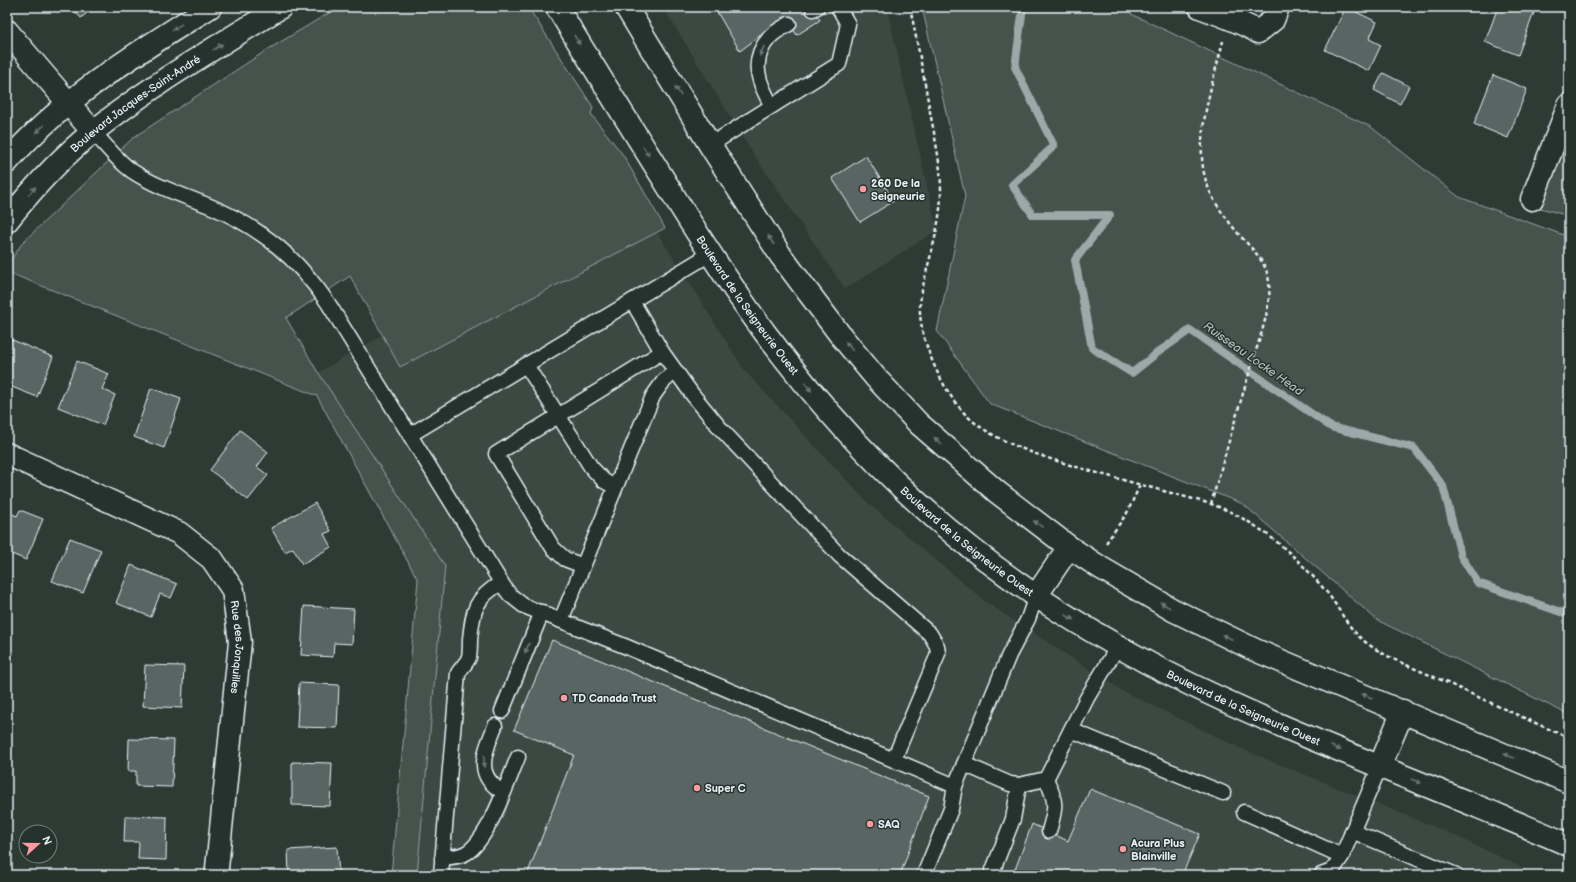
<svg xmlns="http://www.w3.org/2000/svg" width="1576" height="882" viewBox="0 0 1576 882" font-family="'Balsamiq Sans',sans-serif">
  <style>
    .built { fill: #3b4843 }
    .green { fill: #45524e; stroke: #96a2a3 }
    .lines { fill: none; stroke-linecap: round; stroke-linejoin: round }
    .stream { stroke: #9da8a9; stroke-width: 8 }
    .building { fill: #596563; stroke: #e8f1f8 }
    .service-casing { stroke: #e8f1f8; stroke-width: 17 }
    .minor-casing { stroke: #e8f1f8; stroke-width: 25 }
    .tertiary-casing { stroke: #e8f1f8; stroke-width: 25 }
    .secondary-casing { stroke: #e8f1f8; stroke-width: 25 }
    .path { stroke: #e8f1f8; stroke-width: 2.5; stroke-dasharray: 4 3; stroke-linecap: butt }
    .service { stroke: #26332d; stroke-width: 14 }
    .minor { stroke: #26332d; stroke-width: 22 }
    .tertiary { stroke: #26332d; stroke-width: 22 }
    .secondary { stroke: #26332d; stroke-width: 22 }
    .oneway { fill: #6a7674 }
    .poi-dot { fill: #ff9aa2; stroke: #26332d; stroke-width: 1.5 }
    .labels { text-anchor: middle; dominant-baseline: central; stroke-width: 3; stroke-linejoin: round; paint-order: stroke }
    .street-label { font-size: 11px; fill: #e8f1f8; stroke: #26332d }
    .poi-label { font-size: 11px; font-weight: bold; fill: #e8f1f8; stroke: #26332d; text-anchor: start }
    .water-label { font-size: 12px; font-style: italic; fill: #b0babd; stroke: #26332d }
  </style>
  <rect width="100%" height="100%" fill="#2e3b35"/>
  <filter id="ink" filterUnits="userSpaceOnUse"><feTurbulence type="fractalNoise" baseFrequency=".025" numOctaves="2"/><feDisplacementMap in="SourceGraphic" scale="8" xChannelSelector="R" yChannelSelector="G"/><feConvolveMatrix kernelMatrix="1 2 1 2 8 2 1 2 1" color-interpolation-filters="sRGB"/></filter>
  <g filter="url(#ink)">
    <g class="built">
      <polygon points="663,7 887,7 937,230 845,289 750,149"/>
      <polygon points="631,191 745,371 868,503 987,603 1123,691 1244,750 1445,831 1538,875 396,875 420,586 307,379"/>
    </g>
    <g class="green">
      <polygon points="339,7 528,7 593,107 591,114 623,155 665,228 400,367 350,276 286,318 316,369 445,566 417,875 391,875 418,580 317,396 7,272 7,266 23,242 134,137 267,50"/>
      <polygon points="922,7 1132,7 1131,14 1371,127 1459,197 1569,237 1569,715 1377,620 1243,504 990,404 937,331 965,196"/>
      <polygon points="1569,106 1569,216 1537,207"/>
    </g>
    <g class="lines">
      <polyline class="stream" points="1023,7 1015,67 1054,146 1012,185 1033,215 1110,215 1075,260 1092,348 1132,373 1157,353 1190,330 1331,427 1414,448 1443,486 1461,556 1478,583 1569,615"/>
    </g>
    <g class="building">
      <polygon points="71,7 94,7 81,18"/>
      <polygon points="714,7 812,7 820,20 797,35 784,17 740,51"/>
      <polygon points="1346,7 1377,22 1369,39 1381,45 1369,71 1325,50"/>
      <polygon points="1498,7 1528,7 1535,10 1518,55 1485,42"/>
      <polygon points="1383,73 1409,86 1400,104 1374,90"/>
      <polygon points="1493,75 1527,89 1508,138 1474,124"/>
      <polygon points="866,156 894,201 860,222 832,178"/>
      <polygon points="10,339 53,357 37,397 7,385 7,347"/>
      <polygon points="77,361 109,374 102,389 115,395 103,425 58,407"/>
      <polygon points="151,388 181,399 164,448 134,437"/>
      <polygon points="240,430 268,452 257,467 268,475 248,500 210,470"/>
      <polygon points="315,503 331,531 324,534 331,547 302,564 293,548 285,552 271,528"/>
      <polygon points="20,510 43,519 26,560 7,552 7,512 17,516"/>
      <polygon points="70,538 101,550 83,593 52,581"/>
      <polygon points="131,565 177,584 171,598 160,594 151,617 116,603"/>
      <polygon points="304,606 354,609 352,644 334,643 333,657 301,655"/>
      <polygon points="552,640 929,796 900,875 527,875 574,755 514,730"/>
      <polygon points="145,665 184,666 182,708 143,706"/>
      <polygon points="299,683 339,685 337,728 297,727"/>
      <polygon points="129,739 174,740 172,787 136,786 136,771 128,771"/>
      <polygon points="292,762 332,763 330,806 292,805"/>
      <polygon points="1090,789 1200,834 1182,875 1013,875 1032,824 1068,841"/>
      <polygon points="125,816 167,817 166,860 138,859 139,842 124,842"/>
      <polygon points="337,847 339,875 289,875 288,850"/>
      <polygon points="1387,871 1395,875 1380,875"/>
    </g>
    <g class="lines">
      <defs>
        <g id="service">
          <polyline points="813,9 817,7"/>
          <path d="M772,106C759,84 749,61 769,38C774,32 782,28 789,24"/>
          <path d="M93,132C106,145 116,160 132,171C156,187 185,196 212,207C263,229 297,258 328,303L504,587L510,595L524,606L627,647L955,786L1009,655L1028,619L1036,596"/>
          <polyline points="710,145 839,64 848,24 838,7"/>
          <polyline points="632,301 662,352 692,394 720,428 839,555 930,634 937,646 938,653 936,659 894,759"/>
          <polyline points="526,365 591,467 604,481 615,487"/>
          <polyline points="410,435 710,254"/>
          <polyline points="583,566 565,559 553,548 496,454 662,352"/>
          <polyline points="561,620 653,396 663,382 675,371"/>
          <polyline points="502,711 542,612"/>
          <path d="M495,726C485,752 473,775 503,792"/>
          <polyline points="1071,730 1223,793"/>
          <polyline points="964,764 1010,784 1019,785 1046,779 1087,698 1118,646"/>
          <path d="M1046,779C1057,801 1056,808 1049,831"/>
          <polyline points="1244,812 1342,856 1380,766"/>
          <polyline points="1352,831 1456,875"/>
          <path d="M442,858C451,857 459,857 466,853C488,841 508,781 518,757"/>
          <path d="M441,875L458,673C461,668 467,663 469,657C470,652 470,645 470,639C473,610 475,598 501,583"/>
          <polyline points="924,875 951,809 955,786"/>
          <polyline points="991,875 1013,819 1019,785"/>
          <polyline points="1321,875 1332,871 1342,856"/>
        </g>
        <g id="minor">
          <path d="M1200,7C1220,15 1240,21 1258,32L1273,20L1278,7"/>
          <polyline points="7,31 93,132"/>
          <polyline points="1532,199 1569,105"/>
          <path id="s1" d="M7,454L179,533L212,559L233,590L240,642L217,868V875"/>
        </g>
        <g id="tertiary">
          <path d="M7,162C64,97 138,52 210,7"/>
          <path id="s2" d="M7,221C30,192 54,165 82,141C143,89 214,49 281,7"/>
        </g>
        <g id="secondary">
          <path id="s3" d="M557,7C591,63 626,119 661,175C694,229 728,283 766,334C837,429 920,514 1016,582C1059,613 1104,639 1150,664C1255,719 1371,762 1481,808C1510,820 1540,832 1569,845"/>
          <polyline points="626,7 710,145 781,256 841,336 876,378 918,423 997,492 1069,547 1101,568 1173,610 1255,650 1569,782"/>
          <polyline points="1036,596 1069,547"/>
          <polyline points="1380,766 1403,711"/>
        </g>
      </defs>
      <use href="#service" class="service-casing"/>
      <use href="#minor" class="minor-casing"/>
      <use href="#tertiary" class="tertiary-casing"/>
      <use href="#secondary" class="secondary-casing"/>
      <g class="path">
        <path d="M910,7C917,42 924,77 930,112C935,138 941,164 941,191C941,217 934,243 927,269C924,283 919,298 920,313C922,347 946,400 974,422C1005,447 1056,461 1094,472C1133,483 1172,493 1211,504C1259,521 1297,556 1329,595C1340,610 1349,629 1364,641C1386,658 1414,668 1439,679C1482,699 1526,719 1569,738"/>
        <path d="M1211,504C1224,458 1237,413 1251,367C1258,342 1272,308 1269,282C1266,257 1247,246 1233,227C1222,213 1211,198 1206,181C1193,138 1213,83 1223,41"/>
        <polyline points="1106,543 1127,513 1140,485"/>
      </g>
      <use href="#service" class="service"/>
      <use href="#minor" class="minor"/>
      <use href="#tertiary" class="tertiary"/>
      <use href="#secondary" class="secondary"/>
    </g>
    <defs><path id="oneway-solid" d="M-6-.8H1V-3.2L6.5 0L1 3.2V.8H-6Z"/></defs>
    <g class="oneway">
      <use href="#oneway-solid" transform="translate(177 27) rotate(148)"/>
      <use href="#oneway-solid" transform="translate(577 40) rotate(58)"/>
      <use href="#oneway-solid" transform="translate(218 47) rotate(-32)"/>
      <use href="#oneway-solid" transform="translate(762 51) rotate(115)"/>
      <use href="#oneway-solid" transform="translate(678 91) rotate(-122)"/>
      <use href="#oneway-solid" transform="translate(40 129) rotate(137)"/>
      <use href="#oneway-solid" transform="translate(646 151) rotate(58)"/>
      <use href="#oneway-solid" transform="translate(32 191) rotate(-49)"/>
      <use href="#oneway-solid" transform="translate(771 240) rotate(-123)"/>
      <use href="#oneway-solid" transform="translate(849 346) rotate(-129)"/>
      <use href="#oneway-solid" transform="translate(808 387) rotate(51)"/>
      <use href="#oneway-solid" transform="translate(938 441) rotate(-138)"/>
      <use href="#oneway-solid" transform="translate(1038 524) rotate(-143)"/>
      <use href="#oneway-solid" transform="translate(1165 605) rotate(-150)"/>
      <use href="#oneway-solid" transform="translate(1069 617) rotate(31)"/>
      <use href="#oneway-solid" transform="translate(1227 637) rotate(-155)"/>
      <use href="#oneway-solid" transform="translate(527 648) rotate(112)"/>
      <use href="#oneway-solid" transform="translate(1367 696) rotate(-157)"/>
      <use href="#oneway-solid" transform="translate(1336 748) rotate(23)"/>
      <use href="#oneway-solid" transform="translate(1509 756) rotate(-157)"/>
      <use href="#oneway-solid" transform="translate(484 762) rotate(90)"/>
      <use href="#oneway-solid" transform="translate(1416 781) rotate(23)"/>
    </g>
  </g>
  <g class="poi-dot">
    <circle cx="863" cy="189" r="4"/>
    <circle cx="564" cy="698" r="4"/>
    <circle cx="697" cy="788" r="4"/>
    <circle cx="870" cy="824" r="4"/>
    <circle cx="1123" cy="849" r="4"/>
  </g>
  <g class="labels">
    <g class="street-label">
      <text stroke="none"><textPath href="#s2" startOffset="175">Boulevard Jacques-Saint-André</textPath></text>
      <text stroke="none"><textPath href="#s3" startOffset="354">Boulevard de la Seigneurie Ouest</textPath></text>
      <text stroke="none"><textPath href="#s3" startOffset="678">Boulevard de la Seigneurie Ouest</textPath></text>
      <text stroke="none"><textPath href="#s1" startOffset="326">Rue des Jonquilles</textPath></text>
      <text stroke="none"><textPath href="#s3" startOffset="1002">Boulevard de la Seigneurie Ouest</textPath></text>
    </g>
    <g class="poi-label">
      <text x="871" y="183">260 De la<tspan x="871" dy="13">Seigneurie</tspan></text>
      <text x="572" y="698">TD Canada Trust</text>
      <text x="705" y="788">Super C</text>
      <text x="878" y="824">SAQ</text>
      <text x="1131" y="843">Acura Plus<tspan x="1131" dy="13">Blainville</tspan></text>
    </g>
    <g class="water-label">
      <text transform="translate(1253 359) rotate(35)">Ruisseau Locke Head</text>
    </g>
  </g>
  <rect width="1576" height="882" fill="none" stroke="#26332d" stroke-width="24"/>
  <rect x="12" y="12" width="1552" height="858" fill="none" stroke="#e8f1f8" stroke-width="1.5" filter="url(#ink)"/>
  <g transform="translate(38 844) rotate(69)"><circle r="19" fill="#26332d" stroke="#747f7e"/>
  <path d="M0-3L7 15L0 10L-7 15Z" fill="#ff9aa2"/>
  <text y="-6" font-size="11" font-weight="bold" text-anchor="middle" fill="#e8f1f8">N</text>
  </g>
</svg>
